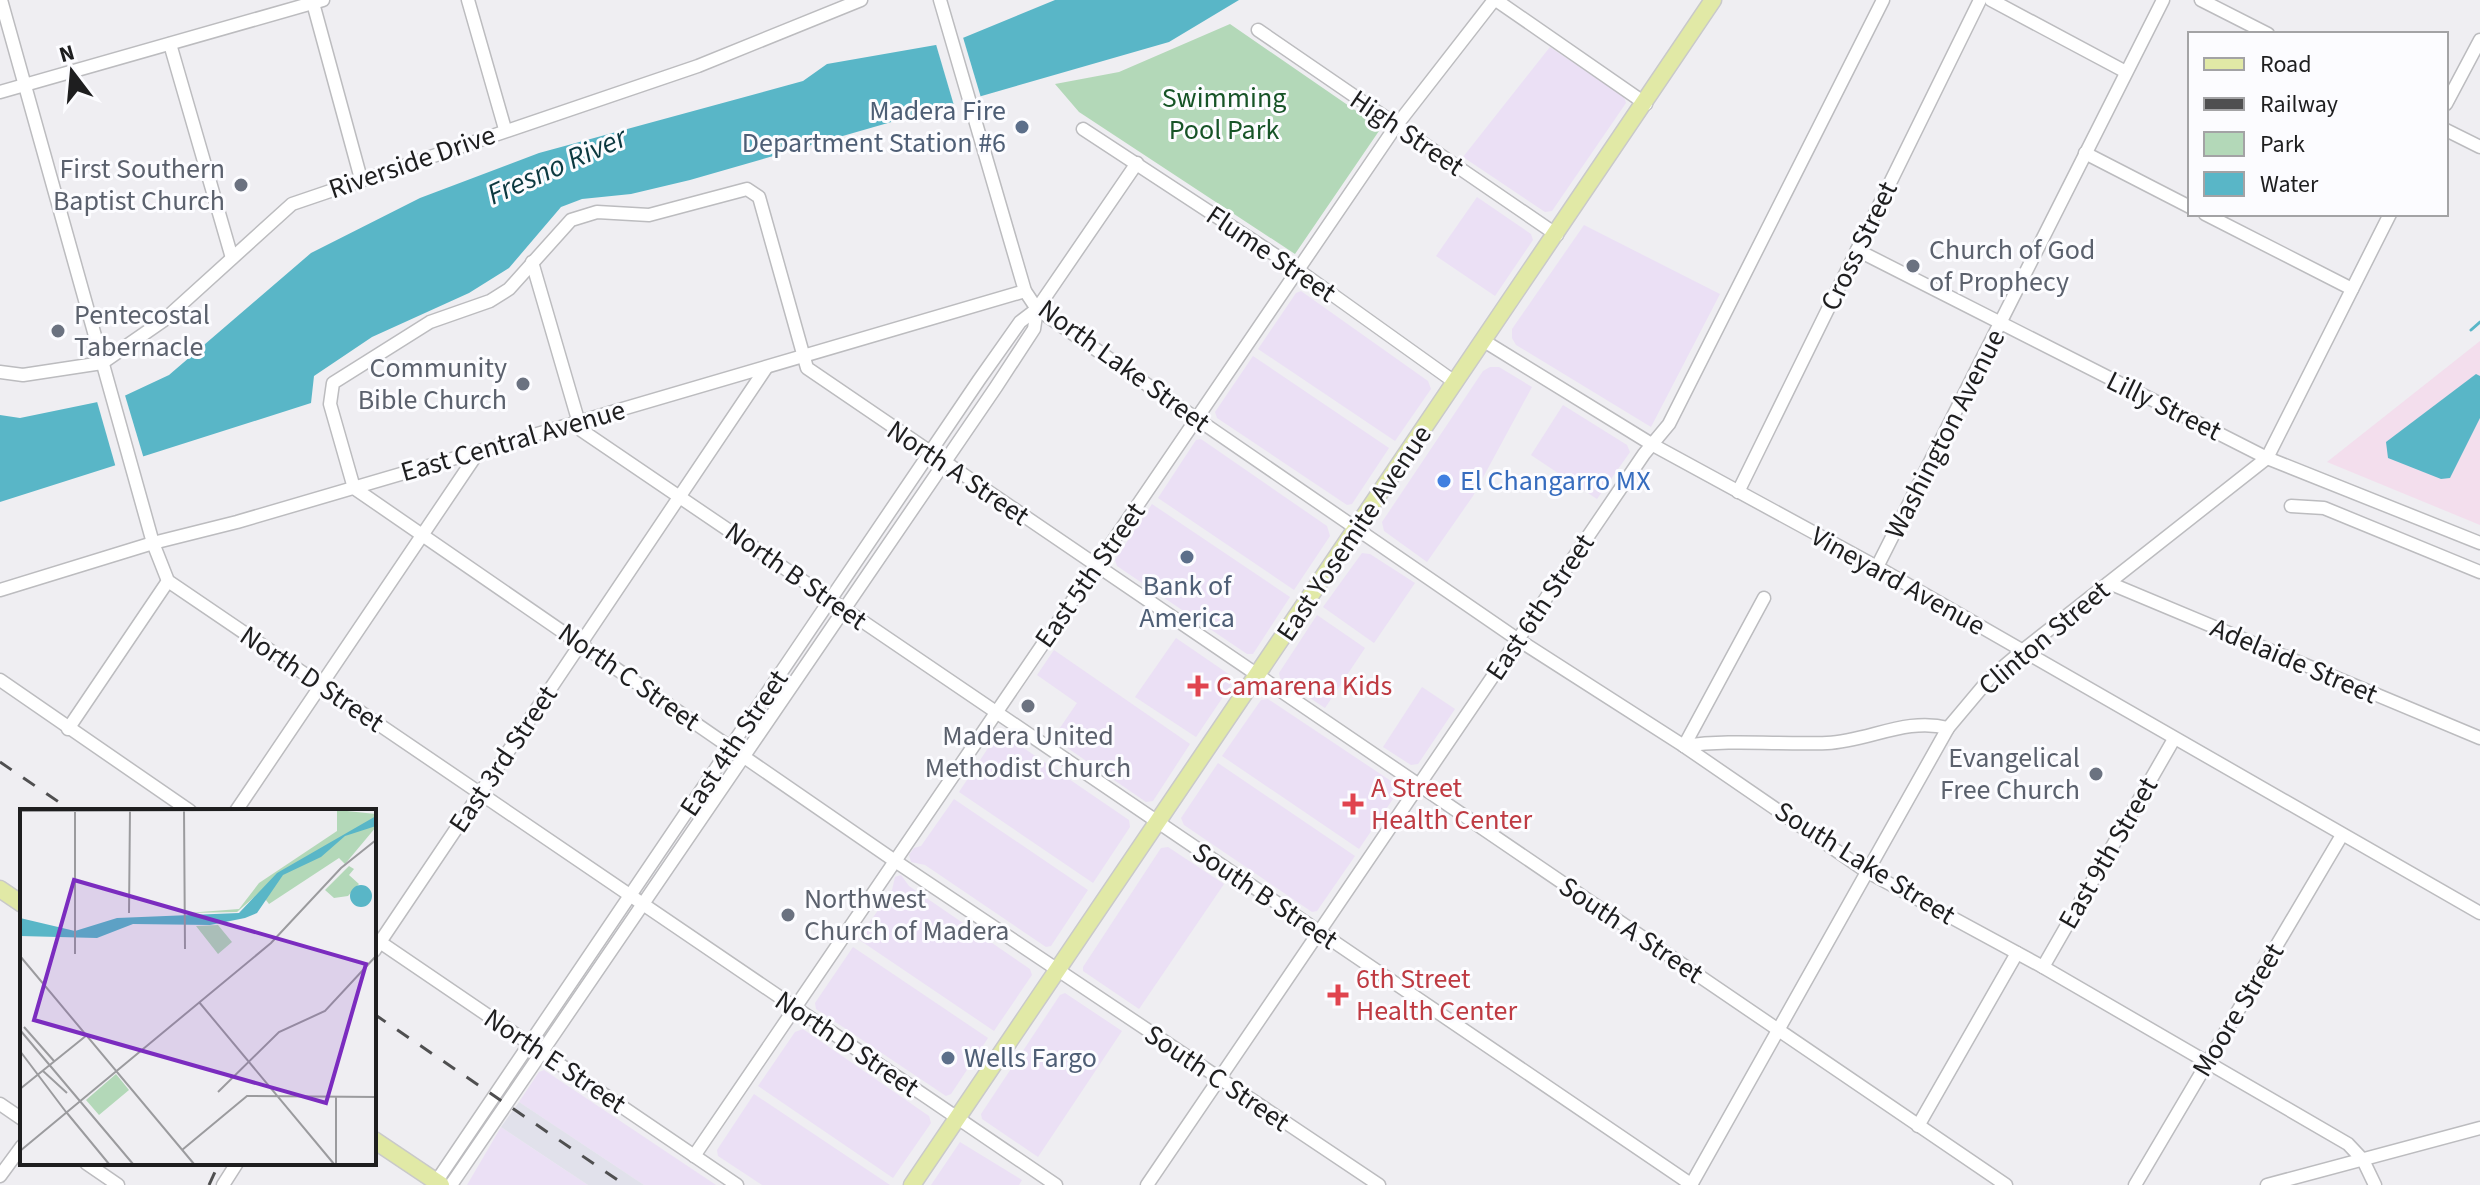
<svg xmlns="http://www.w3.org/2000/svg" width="2480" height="1185" viewBox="0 0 2480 1185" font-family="'Source Sans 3',sans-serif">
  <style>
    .commercial { fill: #ebe0f5 }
    .built { fill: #e1e1eb }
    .education { fill: #f3deed }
    .green { fill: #b3d8b8 }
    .water { fill: #59b6c7 }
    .pier { fill: #efeef2 }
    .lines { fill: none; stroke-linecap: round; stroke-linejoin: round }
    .stream { stroke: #59b6c7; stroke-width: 3 }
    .minor-casing { stroke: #bcbcbf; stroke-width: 15 }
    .major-casing { stroke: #c9c9c9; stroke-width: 19 }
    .minor { stroke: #fff; stroke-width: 12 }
    .major { stroke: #e1e9a6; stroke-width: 16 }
    .rail { stroke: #4f4f50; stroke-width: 3; stroke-dasharray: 14 14; stroke-linecap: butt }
    .service-dot { fill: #5c6f8a; stroke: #fcfcff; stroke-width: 3 }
    .worship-dot { fill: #6b7280; stroke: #fcfcff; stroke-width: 3 }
    .shop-dot { fill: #3f7fe0; stroke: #fcfcff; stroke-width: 3 }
    .health-dot { fill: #e0444e; stroke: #fcfcff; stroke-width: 3 }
    .labels { text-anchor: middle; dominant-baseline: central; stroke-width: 6; stroke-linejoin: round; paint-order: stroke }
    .park-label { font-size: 28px; fill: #175427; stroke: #fcfcff }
    .service-label { font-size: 28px; fill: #4e5e75; stroke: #fcfcff; text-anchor: end }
    .street-label { font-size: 28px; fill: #1e1e1f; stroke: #fcfcff }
    .worship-label { font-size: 28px; fill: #5b616d; stroke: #fcfcff; text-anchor: end }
    .shop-label { font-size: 28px; fill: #366cbe; stroke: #fcfcff; text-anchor: start }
    .health-label { font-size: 28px; fill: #be3a42; stroke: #fcfcff; text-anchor: start }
    .water-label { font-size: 30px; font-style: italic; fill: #0c3940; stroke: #fcfcff }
    .inset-road { fill: none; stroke: #9b9b9e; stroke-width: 2 }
    .view { fill: #7b2cbf; fill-opacity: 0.15; stroke: #7b2cbf; stroke-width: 4 }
    .inset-edge { fill: none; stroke: #1e1e1f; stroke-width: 4 }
  </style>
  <rect width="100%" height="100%" fill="#efeef2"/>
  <g class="commercial">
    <polygon points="1550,47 1624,97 1626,103 1552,211 1545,212 1463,157"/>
    <polygon points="1477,197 1531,234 1533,240 1495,296 1436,256"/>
    <polygon points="1584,225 1720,294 1651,427 1516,345 1512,338 1512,329"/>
    <polygon points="1301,291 1428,381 1431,389 1395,441 1258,349 1296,293"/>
    <polygon points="1253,356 1389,448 1352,504 1347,505 1217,418 1215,412"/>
    <polygon points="1490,367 1499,367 1532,387 1473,496 1427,562 1384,531 1382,522 1483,371"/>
    <polygon points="1563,405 1627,445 1630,452 1597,499 1531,455"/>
    <polygon points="1201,439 1327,526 1330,536 1294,590 1158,498 1196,440"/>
    <polygon points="1152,504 1290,597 1253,654 1247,654 1117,566 1115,560"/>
    <polygon points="1362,553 1370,554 1415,583 1374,643 1323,607"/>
    <polygon points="1317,615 1365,648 1325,708 1280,678 1279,673"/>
    <polygon points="1176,638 1230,675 1233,682 1196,737 1135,697"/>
    <polygon points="1054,650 1190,744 1153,801 1146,802 1053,738 1077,703 1037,675"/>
    <polygon points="1422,687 1455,709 1418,764 1411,765 1383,747"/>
    <polygon points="1268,699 1397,785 1397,793 1359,849 1222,756 1261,700"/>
    <polygon points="1003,734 1129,820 1130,827 1093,883 959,792 996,736"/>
    <polygon points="1218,763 1355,856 1317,911 1312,912 1184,825 1181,818"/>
    <polygon points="954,799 1088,890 1051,946 1046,947 925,865 911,862 909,855 914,848 921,846"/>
    <polygon points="1168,847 1224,884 1139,1009 1083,971 1083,967 1161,848"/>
    <polygon points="901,875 909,886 1030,969 1032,975 994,1031 858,939 892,890 895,877"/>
    <polygon points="853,947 988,1038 951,1094 946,1096 816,1009 815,1003"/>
    <polygon points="1065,993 1122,1031 1038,1157 982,1119 981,1114 1060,995"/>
    <polygon points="803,1029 929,1116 931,1123 893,1178 758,1086 795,1032"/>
    <polygon points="544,1070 716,1185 644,1185 519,1102 539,1072"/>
    <polygon points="754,1094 890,1185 762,1185 718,1156 717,1150"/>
    <polygon points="501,1127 588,1185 467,1185"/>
    <polygon points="960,1142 1022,1180 1019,1185 931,1185"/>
  </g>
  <polygon class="built" points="519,1102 644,1185 588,1185 501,1127"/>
  <polygon class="education" points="2480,341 2480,525 2327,462"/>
  <polygon class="green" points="1230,24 1381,128 1295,254 1079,112 1055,84 1119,72"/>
  <g class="water">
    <polygon points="1055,0 1239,0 1169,42 690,180 631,194 582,199 561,207 509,268 469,293 372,337 314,376 311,403 0,502 0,415 20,418 122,397 169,375 311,253 420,198 539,153 803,81 827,64 953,42"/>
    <polygon points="2476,374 2480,376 2480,418 2450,478 2441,479 2388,458 2386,442"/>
  </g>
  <g class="pier">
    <polygon points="962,34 982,101 955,109 935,41"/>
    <polygon points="124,392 144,459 116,468 96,398"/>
  </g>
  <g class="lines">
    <polyline class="stream" points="2471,330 2480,322"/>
    <defs>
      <g id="minor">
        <polyline points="1,0 153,543 168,581 1056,1185"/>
        <polyline points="468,0 505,129"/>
        <polyline points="940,0 1025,291 1037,309 1517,639 1684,746 1866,871 2043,967 2348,1144 2363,1160 2375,1185"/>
        <polyline points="1496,0 1646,104"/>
        <polyline points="1991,0 2126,72"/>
        <polyline points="2201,0 2268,34"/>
        <polyline points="313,3 361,179"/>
        <polyline points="1258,30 1557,235"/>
        <polyline points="170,44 232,258"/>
        <polyline points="0,92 323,0"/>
        <polyline points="2446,104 2480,40"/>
        <polyline points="1083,129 1298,270 1456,383"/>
        <polyline points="2446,130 2480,147"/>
        <polyline points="2085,153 2190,207"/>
        <polyline points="2205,214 2352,289"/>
        <polyline points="1857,250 2267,458 2480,543"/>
        <polyline points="532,262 581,430 1692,1185"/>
        <polyline points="1484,341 1653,445 1877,567 2480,913"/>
        <polyline points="0,372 23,375 102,363 164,320 292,204 698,66 861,0"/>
        <polyline points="1738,492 1980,0"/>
        <polyline points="2291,506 2324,508 2480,572"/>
        <polyline points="1877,567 2163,0"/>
        <polyline points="2109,583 2480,738"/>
        <polyline points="0,590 153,543 237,522 1025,291"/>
        <polyline points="0,680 190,811"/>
        <polyline points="68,729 168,581"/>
        <path d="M1684,746C1732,739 1779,745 1827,743C1869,741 1906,717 1948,728"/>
        <polyline points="1684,746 1764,598"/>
        <polyline points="236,811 479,451"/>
        <polyline points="374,938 737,1185"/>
        <polyline points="374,951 766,368"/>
        <polyline points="2043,967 2174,739"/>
        <polyline points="0,1104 22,1119"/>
        <polyline points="1918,1126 2017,953"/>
        <polyline points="694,1156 1396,126 1494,0"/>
        <polyline points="86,1163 118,1185"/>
        <polyline points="0,1176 22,1146"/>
        <polyline points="436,1182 979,380 1020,322 1037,309 1137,163"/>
        <polyline points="223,1185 237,1163"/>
        <polyline points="451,1185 996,387 1034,329 1037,309"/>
        <polyline points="1147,1185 1644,454 1669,424 1883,0"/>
        <polyline points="1379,1185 895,861 354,488 330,404 333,383 430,322 490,301 509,289 571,220 597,212 649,215 747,189 759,197 807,368 2006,1185"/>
        <polyline points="1691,1185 1948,728 1990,678 2022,651 2267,458 2390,214"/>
        <polyline points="2135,1185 2342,835"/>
        <polyline points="2267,1185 2480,1128"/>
      </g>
      <g id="major">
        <polyline points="0,889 22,904"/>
        <polyline points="374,1140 441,1185"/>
        <polyline points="912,1185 1713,0"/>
      </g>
    </defs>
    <use href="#minor" class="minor-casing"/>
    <use href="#major" class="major-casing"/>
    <use href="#minor" class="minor"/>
    <use href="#major" class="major"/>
    <g class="rail">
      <polyline points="0,762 72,811"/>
      <polyline points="374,1014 625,1185"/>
      <polyline points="209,1185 219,1163"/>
    </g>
  </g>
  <g class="service-dot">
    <circle cx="1022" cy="127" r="8"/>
    <circle cx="1187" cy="557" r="8"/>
    <circle cx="948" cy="1058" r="8"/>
  </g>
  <g class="worship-dot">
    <circle cx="241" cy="185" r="8"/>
    <circle cx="1913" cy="266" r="8"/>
    <circle cx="58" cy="331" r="8"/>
    <circle cx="523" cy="384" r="8"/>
    <circle cx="1028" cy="706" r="8"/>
    <circle cx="2096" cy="774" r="8"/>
    <circle cx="788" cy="915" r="8"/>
  </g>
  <circle class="shop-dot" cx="1444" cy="481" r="8"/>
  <g class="health-dot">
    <path d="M1194 674h8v8h8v8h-8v8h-8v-8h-8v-8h8z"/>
    <path d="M1349 792h8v8h8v8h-8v8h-8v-8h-8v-8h8z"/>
    <path d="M1334 983h8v8h8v8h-8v8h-8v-8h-8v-8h8z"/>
  </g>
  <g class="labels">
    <g class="park-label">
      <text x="1224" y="98">Swimming<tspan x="1224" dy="32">Pool Park</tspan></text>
    </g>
    <g class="service-label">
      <text x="1006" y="111">Madera Fire<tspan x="1006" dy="32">Department Station #6</tspan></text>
      <text x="1187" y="586" text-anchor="middle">Bank of<tspan x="1187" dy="32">America</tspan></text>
      <text x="964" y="1058" text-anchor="start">Wells Fargo</text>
    </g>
    <g class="street-label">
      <text transform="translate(1407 133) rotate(34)">High Street</text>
      <text transform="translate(412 162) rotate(-19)">Riverside Drive</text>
      <text transform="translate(1859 246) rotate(-64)">Cross Street</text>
      <text transform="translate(1271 254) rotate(34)">Flume Street</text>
      <text transform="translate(1124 366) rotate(36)">North Lake Street</text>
      <text transform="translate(2164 406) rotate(26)">Lilly Street</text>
      <text transform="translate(1945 434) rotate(-63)">Washington Avenue</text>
      <text transform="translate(513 441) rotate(-16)">East Central Avenue</text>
      <text transform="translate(958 473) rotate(34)">North A Street</text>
      <text transform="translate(1354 533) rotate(-56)">East Yosemite Avenue</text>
      <text transform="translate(1090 575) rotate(-55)">East 5th Street</text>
      <text transform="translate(796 576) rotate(35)">North B Street</text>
      <text transform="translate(1898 581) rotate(29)">Vineyard Avenue</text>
      <text transform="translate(1540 607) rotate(-56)">East 6th Street</text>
      <text transform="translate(2044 638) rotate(-40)">Clinton Street</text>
      <text transform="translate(2294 661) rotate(23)">Adelaide Street</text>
      <text transform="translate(629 677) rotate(35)">North C Street</text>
      <text transform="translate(312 679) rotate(34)">North D Street</text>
      <text transform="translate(734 743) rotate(-56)">East 4th Street</text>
      <text transform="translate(503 759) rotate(-56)">East 3rd Street</text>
      <text transform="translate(2108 853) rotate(-60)">East 9th Street</text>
      <text transform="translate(1865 863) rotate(32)">South Lake Street</text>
      <text transform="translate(1265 896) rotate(34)">South B Street</text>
      <text transform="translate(1631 930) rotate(34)">South A Street</text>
      <text transform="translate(2238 1010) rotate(-59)">Moore Street</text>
      <text transform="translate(847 1044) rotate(34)">North D Street</text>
      <text transform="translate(555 1061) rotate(34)">North E Street</text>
      <text transform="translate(1217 1078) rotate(34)">South C Street</text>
    </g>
    <g class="worship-label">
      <text x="225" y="169">First Southern<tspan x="225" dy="32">Baptist Church</tspan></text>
      <text x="1929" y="250" text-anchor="start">Church of God<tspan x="1929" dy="32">of Prophecy</tspan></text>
      <text x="74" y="315" text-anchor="start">Pentecostal<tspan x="74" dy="32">Tabernacle</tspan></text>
      <text x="507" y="368">Community<tspan x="507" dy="32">Bible Church</tspan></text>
      <text x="1028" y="736" text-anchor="middle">Madera United<tspan x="1028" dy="32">Methodist Church</tspan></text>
      <text x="2080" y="758">Evangelical<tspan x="2080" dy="32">Free Church</tspan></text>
      <text x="804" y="899" text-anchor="start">Northwest<tspan x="804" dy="32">Church of Madera</tspan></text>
    </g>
    <g class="shop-label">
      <text x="1460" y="481">El Changarro MX</text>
    </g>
    <g class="health-label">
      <text x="1216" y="686">Camarena Kids</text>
      <text x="1371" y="788">A Street<tspan x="1371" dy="32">Health Center</tspan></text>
      <text x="1356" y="979">6th Street<tspan x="1356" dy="32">Health Center</tspan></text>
    </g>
    <g class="water-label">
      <text transform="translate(557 166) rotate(-24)">Fresno River</text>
    </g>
  </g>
  <g transform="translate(20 809)">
    <rect width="356" height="356" fill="#efeef2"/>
    <path d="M317,1L356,5V18L325,55L319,49L249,95L240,83L217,103L167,104L219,100L239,74L317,22ZM329,57L334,60L329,66L339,75L328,87L314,89L305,81ZM198,116L212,133L198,145L176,117ZM96,265L109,281L79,306L66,291Z" fill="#b3d8b8"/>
    <path d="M356,7V17L325,27L301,48L263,66L237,104L225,109L190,116L113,115L77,129L0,127V109L55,122L97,109L219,104L257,64ZM330 87a11 11 0 1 1 22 0a11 11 0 1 1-22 0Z" fill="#59b6c7"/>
    <path class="inset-road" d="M164,1L165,140M0,2L245,1M109,104L110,1M55,145V1M0,147L174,355M179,193L314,355M4,218L34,252M0,221L113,355M0,242L46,303M23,262L47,284M0,280L67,226M198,283L259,223L305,202L356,147M47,304L89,355M162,341L227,287L356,288M0,342L251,134L321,59L356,31M316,355V288"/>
    <path class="view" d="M54,71L346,155L306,294L14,211Z"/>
    <rect width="356" height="356" class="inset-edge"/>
  </g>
  <rect x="2188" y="32" width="260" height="184" fill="#fcfcff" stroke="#a3a3a5" stroke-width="2"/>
  <rect x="2204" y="58" width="40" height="12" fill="#e1e9a6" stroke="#a3a3a5" stroke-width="2"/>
  <text x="2260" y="72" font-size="24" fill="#1e1e1f">Road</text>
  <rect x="2204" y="98" width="40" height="12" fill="#4f4f50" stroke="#a3a3a5" stroke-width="2"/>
  <text x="2260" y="112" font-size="24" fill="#1e1e1f">Railway</text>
  <rect x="2204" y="132" width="40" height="24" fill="#b3d8b8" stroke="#a3a3a5" stroke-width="2"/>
  <text x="2260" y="152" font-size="24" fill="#1e1e1f">Park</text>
  <rect x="2204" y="172" width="40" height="24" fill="#59b6c7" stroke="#a3a3a5" stroke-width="2"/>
  <text x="2260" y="192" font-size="24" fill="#1e1e1f">Water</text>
  <g transform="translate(72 72) rotate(344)" stroke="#fcfcff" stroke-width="6" paint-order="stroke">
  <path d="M0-6L14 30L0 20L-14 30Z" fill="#1e1e1f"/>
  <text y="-12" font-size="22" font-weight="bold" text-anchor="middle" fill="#1e1e1f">N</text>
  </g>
</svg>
